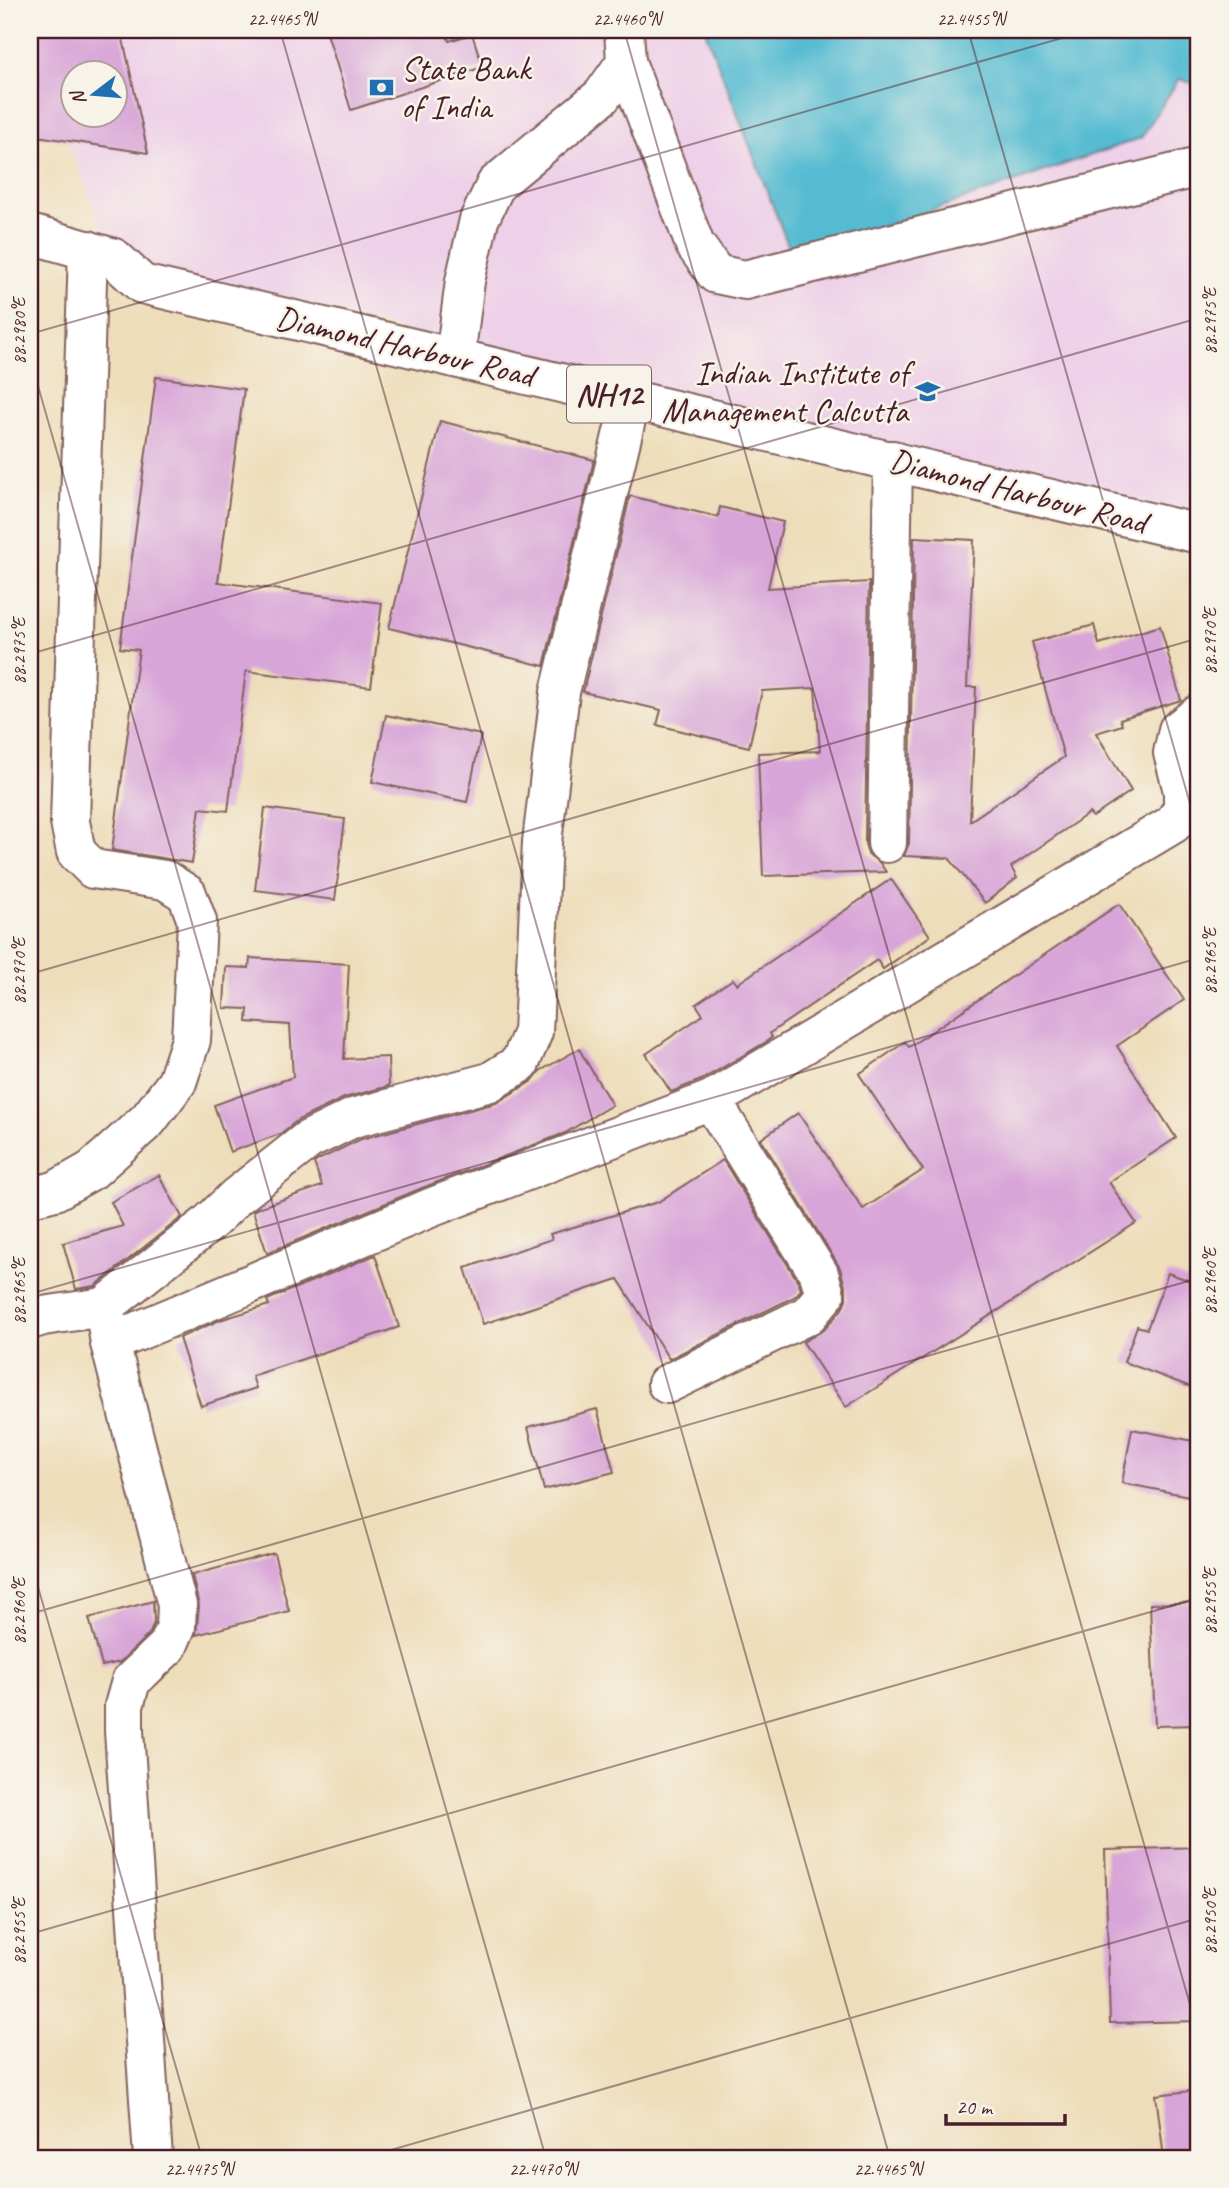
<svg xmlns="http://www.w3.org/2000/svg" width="1229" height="2188" viewBox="0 0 1229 2188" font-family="Caveat,sans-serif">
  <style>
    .built { fill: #eed0e8; fill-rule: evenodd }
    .water { fill: #54bbd2; stroke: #4f6d7e; stroke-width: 2 }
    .building { fill: #d8a5d8; fill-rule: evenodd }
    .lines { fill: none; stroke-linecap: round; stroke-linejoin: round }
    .minor-casing { stroke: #83625d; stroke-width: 42 }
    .highway-casing { stroke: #83625d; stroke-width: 42 }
    .minor { stroke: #fff; stroke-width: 38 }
    .highway { stroke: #fff; stroke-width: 38 }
    .ticks { fill: none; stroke: #4a1f2b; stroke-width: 2; stroke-opacity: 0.45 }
    .labels { text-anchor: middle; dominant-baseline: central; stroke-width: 5; stroke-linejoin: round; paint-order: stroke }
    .shield { fill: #f7f3e8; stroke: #7e5f64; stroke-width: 2 }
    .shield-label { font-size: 32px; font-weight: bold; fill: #4a1f2b }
    .poi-label { font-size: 33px; fill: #4a1f2b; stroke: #f7f3e8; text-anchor: start }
    .street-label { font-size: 33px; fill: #4a1f2b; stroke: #f7f3e8 }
    .neatline { fill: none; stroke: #4a1f2b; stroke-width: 2.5 }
    .ticks-label { font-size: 18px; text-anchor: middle; fill: #4a1f2b }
  </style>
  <rect width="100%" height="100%" fill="#f7f3e8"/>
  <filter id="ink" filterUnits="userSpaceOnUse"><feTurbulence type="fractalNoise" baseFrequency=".0143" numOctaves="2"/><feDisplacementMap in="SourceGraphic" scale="14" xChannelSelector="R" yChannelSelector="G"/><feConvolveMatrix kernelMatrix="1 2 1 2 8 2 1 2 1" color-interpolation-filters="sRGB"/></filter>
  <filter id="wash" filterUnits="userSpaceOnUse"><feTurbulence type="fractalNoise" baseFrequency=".00686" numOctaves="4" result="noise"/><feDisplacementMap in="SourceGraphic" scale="28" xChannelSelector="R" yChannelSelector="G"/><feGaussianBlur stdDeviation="1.57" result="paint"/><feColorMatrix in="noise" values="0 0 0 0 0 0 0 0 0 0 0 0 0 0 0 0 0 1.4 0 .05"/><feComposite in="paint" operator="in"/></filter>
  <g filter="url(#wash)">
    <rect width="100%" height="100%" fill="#eeddba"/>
    <path class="built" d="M30,30H1199V526L114,258L30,46ZM74,74H116V116H74Z"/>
    <polygon class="water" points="705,30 1199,30 1199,85 1179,79 1141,138 793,258"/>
    <g id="blocks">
      <g class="building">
        <path d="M30,30H121L148,153L30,135ZM74,74H116V116H74Z"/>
        <polygon points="326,30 445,30 449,41 472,34 483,67 351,110"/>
        <polygon points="156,377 244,389 218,582 382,603 371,687 246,671 228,811 200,808 192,863 112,850 139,650 120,648"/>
        <polygon points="440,421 594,460 544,666 389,628"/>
        <polygon points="630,496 718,517 720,507 783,522 768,588 869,582 865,843 868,854 880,863 886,872 763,876 758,753 820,751 815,688 762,691 749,747 657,725 661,710 583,692"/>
        <polygon points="914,537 974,540 967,687 976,687 970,821 1064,757 1032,642 1094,625 1099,644 1160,626 1181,700 1120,719 1122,725 1096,733 1131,791 1093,817 1089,813 1011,867 1017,878 985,903 949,858 904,856 909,843"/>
        <polygon points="386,715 481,735 467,802 372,782"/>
        <polygon points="265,808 345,819 335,900 255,890"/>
        <polygon points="891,879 930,936 883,969 877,960 770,1033 772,1037 766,1042 701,1080 671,1092 646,1054 703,1015 696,1004 733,979 737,984"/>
        <polygon points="1119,904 1184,1000 1117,1046 1176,1138 1109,1182 1136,1223 846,1407 803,1342 824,1330 842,1309 846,1299 846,1290 840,1268 761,1139 798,1113 863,1209 923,1170 859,1074 905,1042 909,1047"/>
        <polygon points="250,958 349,964 344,1059 388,1057 389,1086 344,1098 298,1120 280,1134 230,1152 214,1105 293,1077 290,1025 247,1022 248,1009 224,1008 226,967 249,968"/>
        <polygon points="579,1049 612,1105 565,1133 422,1188 267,1253 253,1211 258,1208 322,1186 314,1163 320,1159 361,1139 496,1103 532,1081 540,1071"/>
        <polygon points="723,1160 799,1283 801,1290 794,1297 669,1359 618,1279 483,1324 465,1268 552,1239 550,1234 658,1202"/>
        <polygon points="159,1175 182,1217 95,1286 76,1289 63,1243 123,1226 111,1202"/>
        <polygon points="375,1255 399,1327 252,1376 256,1388 201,1406 179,1338 220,1320 269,1305 267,1300"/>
        <polygon points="1168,1273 1199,1284 1199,1390 1124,1362 1137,1326 1147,1329"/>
        <polygon points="597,1409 614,1472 544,1490 528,1427"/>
        <polygon points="1132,1429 1199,1442 1199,1498 1122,1483"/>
        <polygon points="274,1553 289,1611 196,1635 199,1606 192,1575"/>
        <polygon points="153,1601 154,1622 150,1633 120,1662 102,1666 89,1618"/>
        <polygon points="1199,1602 1199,1725 1155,1726 1150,1604"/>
        <polygon points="1199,1847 1199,2021 1110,2023 1105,1850"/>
        <polygon points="1199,2090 1199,2158 1164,2158 1156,2095"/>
      </g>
    </g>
  </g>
  <g filter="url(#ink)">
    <use href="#blocks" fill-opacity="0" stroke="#83625d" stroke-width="2"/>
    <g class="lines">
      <defs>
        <g id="minor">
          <polyline points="626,62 695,245 716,274 745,280 1199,167"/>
          <polyline points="455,358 465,281 479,220 496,184 602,96 626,62 624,30"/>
          <polyline points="887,843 893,460"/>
          <polyline points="30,1197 55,1191 92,1170 148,1120 177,1082 191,1040 197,921 187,894 165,880 93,869 76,852 70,822 88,250"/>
          <polyline points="30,1320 43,1316 104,1307"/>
          <polyline points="110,1343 430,1208 711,1100 1173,824 1183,808 1183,791 1173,753 1178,730 1199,714"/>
          <polyline points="667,1384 808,1315 825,1295 819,1274 711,1100"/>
          <polyline points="153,2158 124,1731 124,1706 131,1681 168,1646 176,1627 177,1605 110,1343 104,1307 208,1224 236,1197 308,1140 353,1118 490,1082 520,1063 533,1032 542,842 560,692 631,399"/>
        </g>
        <polyline id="highway" points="30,234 114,258 142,284 1199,534"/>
      </defs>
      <use href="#minor" class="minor-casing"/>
      <use href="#highway" class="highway-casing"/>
      <use href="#minor" class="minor"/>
      <use href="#highway" class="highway"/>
    </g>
  </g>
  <path class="ticks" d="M280,30L890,2158M624,30L1199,2036M968,30L1199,835M30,334L1090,30M30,358L546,2158M30,654L1199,318M30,974L1199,638M30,1294L1199,958M30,1559L202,2158M30,1614L1199,1278M30,1934L1199,1598M363,2158L1199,1918"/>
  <defs>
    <symbol id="bank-bare" viewBox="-9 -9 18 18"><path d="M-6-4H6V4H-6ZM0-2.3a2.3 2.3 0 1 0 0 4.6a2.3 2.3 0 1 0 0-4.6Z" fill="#1f6fb2" stroke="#f7f3e8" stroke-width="2.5" paint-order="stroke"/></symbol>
    <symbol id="university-bare" viewBox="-9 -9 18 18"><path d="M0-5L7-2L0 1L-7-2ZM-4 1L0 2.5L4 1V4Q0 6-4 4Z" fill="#1f6fb2" stroke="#f7f3e8" stroke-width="2.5" paint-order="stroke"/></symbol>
  </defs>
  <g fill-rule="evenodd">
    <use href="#bank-bare" x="364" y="70" width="35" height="35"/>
    <use href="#university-bare" x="910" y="374" width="35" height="35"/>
  </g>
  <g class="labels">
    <rect class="shield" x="567" y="365.5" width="84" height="57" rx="5"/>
    <g class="shield-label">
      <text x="609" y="394">NH12</text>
    </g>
    <g class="poi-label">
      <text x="401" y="69">State Bank<tspan x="401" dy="38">of India</tspan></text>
      <text x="908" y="373" text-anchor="end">Indian Institute of<tspan x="908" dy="38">Management Calcutta</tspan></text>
    </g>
    <g class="street-label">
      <text transform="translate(405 346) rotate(13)">Diamond Harbour Road</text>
      <text transform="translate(1018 491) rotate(14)">Diamond Harbour Road</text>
    </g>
  </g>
  <rect width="1229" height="2188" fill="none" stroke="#f7f3e8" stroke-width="77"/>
  <g transform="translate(94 94) rotate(254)"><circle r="33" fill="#f7f3e8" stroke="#b29e9c" stroke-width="2"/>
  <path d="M0-5L12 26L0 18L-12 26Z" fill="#1f6fb2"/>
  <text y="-10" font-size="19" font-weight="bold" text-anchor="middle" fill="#4a1f2b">N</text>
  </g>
  <path d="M946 2114v10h119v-10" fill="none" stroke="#4a1f2b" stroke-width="3.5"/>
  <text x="956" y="2114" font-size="21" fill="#4a1f2b" stroke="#f7f3e8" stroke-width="5" paint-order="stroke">20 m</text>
  <rect x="38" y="38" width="1152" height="2112" class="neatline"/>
  <g class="ticks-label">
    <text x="282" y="25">22.4465°N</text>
    <text x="627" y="25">22.4460°N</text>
    <text x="971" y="25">22.4455°N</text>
    <text transform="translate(1210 321) rotate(-90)" y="6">88.2975°E</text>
    <text transform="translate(19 331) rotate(-90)" y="6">88.2980°E</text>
    <text transform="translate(1210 641) rotate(-90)" y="6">88.2970°E</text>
    <text transform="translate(19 651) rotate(-90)" y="6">88.2975°E</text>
    <text transform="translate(1210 961) rotate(-90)" y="6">88.2965°E</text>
    <text transform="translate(19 971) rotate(-90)" y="6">88.2970°E</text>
    <text transform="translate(1210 1281) rotate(-90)" y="6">88.2960°E</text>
    <text transform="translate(19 1291) rotate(-90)" y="6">88.2965°E</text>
    <text transform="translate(1210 1601) rotate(-90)" y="6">88.2955°E</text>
    <text transform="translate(19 1611) rotate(-90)" y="6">88.2960°E</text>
    <text transform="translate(1210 1921) rotate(-90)" y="6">88.2950°E</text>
    <text transform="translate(19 1931) rotate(-90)" y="6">88.2955°E</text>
    <text x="199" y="2175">22.4475°N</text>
    <text x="543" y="2175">22.4470°N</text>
    <text x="888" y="2175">22.4465°N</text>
  </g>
</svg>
